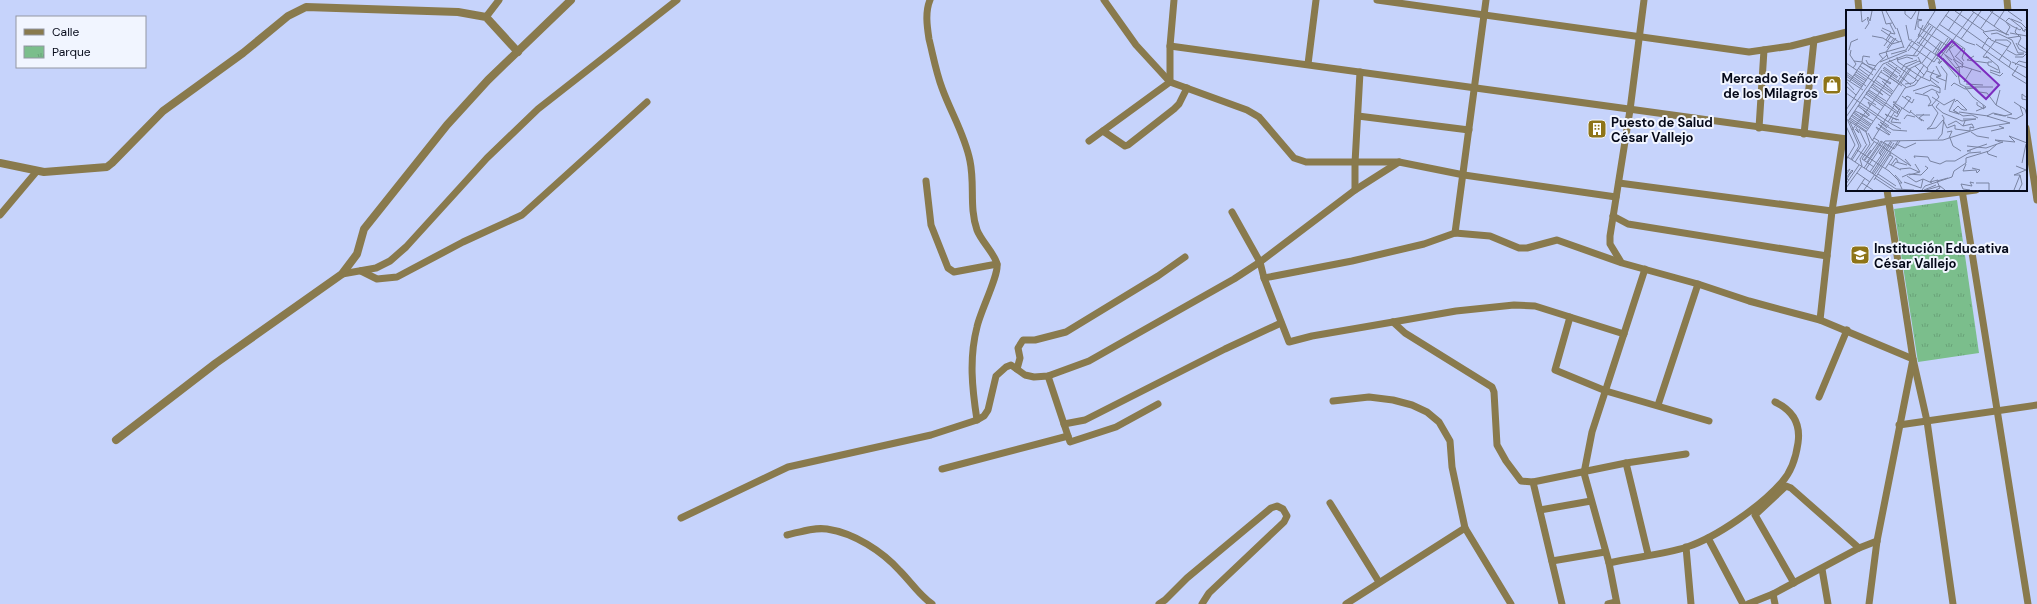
<svg xmlns="http://www.w3.org/2000/svg" width="2037" height="604" viewBox="0 0 2037 604" font-family="'DM Sans',sans-serif">
  <style>
    .park { fill: url(#park-tufts) }
    .lines { fill: none; stroke-linecap: round; stroke-linejoin: round }
    .minor { stroke: #897a4d; stroke-width: 7 }
    .tertiary { stroke: #897a4d; stroke-width: 8 }
    .labels { text-anchor: middle; dominant-baseline: central; stroke-width: 4; stroke-linejoin: round; paint-order: stroke }
    .poi-label { font-size: 13px; font-weight: bold; fill: #060a1a; stroke: #f1f5ff; text-anchor: start }
    .inset-road { fill: none; stroke: #7983a1; stroke-width: 1 }
    .view { fill: #7b2cbf; fill-opacity: 0.15; stroke: #7b2cbf; stroke-width: 2 }
    .inset-edge { fill: none; stroke: #060a1a; stroke-width: 2 }
  </style>
  <defs>
    <pattern id="park-tufts" width="24" height="20" patternUnits="userSpaceOnUse"><rect width="24" height="20" fill="#7bbe8c"/><path d="M3 7l-1-3M5 7V3M7 7l1-3M15 17l-1-3M17 17v-4M19 17l1-3" fill="none" stroke="#69a278"/></pattern>
  </defs>
  <rect width="100%" height="100%" fill="#c6d3fb"/>
  <polygon class="park" points="1957,200 1979,353 1918,362 1894,209"/>
  <g class="lines">
    <g class="minor">
      <path d="M930,0C925,12 927,26 929,39C933,55 936,72 942,88C951,113 965,135 970,161C975,185 969,207 977,230C981,241 995,254 997,264C999,275 980,312 977,327C969,358 972,388 977,420"/>
      <polyline points="1104,0 1136,45 1170,82 1247,110 1259,117 1294,158 1306,162 1399,162 1464,175 1616,197"/>
      <polyline points="1377,0 1749,52 1791,46 1847,32"/>
      <polyline points="1858,0 1859,11"/>
      <polyline points="1931,0 1933,11"/>
      <polyline points="2007,0 2008,11"/>
      <polyline points="486,17 499,0"/>
      <polyline points="1170,46 1847,139"/>
      <polyline points="1308,64 1316,0"/>
      <polyline points="1358,116 1469,130"/>
      <polyline points="1759,128 1764,50"/>
      <polyline points="2026,128 2037,200"/>
      <polyline points="1103,131 1125,146 1128,145 1174,109 1179,104 1187,88"/>
      <polyline points="1804,134 1814,40"/>
      <polyline points="1089,141 1170,82 1170,46 1174,0"/>
      <polyline points="926,181 931,225 948,268 954,272 997,264"/>
      <polyline points="1619,183 1832,211 1889,201 1976,190"/>
      <polyline points="1355,190 1399,162"/>
      <polyline points="1887,190 1913,359 1927,421 1953,604"/>
      <polyline points="1962,190 2028,604"/>
      <polyline points="1232,212 1260,262 1264,278 1289,342 1312,336 1393,322 1456,311 1514,305 1535,306 1624,334"/>
      <polyline points="0,215 37,171"/>
      <polyline points="1613,216 1628,224 1827,256"/>
      <polyline points="1455,233 1486,0"/>
      <polyline points="1621,262 1610,244 1610,236 1630,110 1644,0"/>
      <polyline points="361,271 377,279 397,277 463,242 522,215 647,102"/>
      <polyline points="342,274 376,268 390,261 406,247 487,158 538,109 677,0"/>
      <polyline points="1264,278 1352,261 1424,244 1455,233 1490,236 1519,248 1527,248 1557,240 1622,263 1698,284 1749,301 1820,320 1913,359 1877,541 1869,604"/>
      <polyline points="1570,317 1555,370 1606,391 1709,421"/>
      <polyline points="1820,320 1832,211 1843,139"/>
      <polyline points="1393,322 1405,333 1492,387 1494,392 1497,445 1506,461 1521,481 1533,482 1626,463 1686,454"/>
      <polyline points="1017,369 1020,358 1018,348 1023,340 1035,340 1066,332 1158,276 1185,257"/>
      <polyline points="1048,376 1070,442 1116,427 1158,404"/>
      <polyline points="1819,397 1847,330"/>
      <polyline points="1333,401 1369,397 1393,400 1412,405 1427,412 1439,422 1450,441 1452,467 1465,528 1511,604"/>
      <polyline points="1658,405 1698,284"/>
      <polyline points="1064,424 1085,420 1225,349 1281,323"/>
      <polyline points="1899,425 2037,405"/>
      <polyline points="1626,463 1648,554"/>
      <polyline points="942,469 1068,436"/>
      <polyline points="1533,482 1562,604"/>
      <polyline points="1330,503 1379,582"/>
      <polyline points="1540,510 1591,501"/>
      <polyline points="681,518 788,467 931,435 977,420 984,416 988,410 996,376 1006,367 1011,365 1025,375 1034,377 1048,376 1089,361 1234,279 1260,262 1355,190 1355,163 1360,72"/>
      <path d="M787,535C800,532 814,527 827,529C854,533 882,551 900,571C911,582 919,595 932,604"/>
      <polyline points="1708,538 1743,604"/>
      <polyline points="1686,547 1691,604"/>
      <polyline points="1552,561 1605,552"/>
      <path d="M1609,563C1634,557 1662,555 1687,547C1717,537 1761,506 1782,482C1792,471 1796,457 1798,443C1801,423 1792,410 1775,402"/>
      <polyline points="1822,569 1828,604"/>
      <polyline points="1794,583 1755,515 1786,486 1791,488 1859,548"/>
      <polyline points="1773,594 1775,604"/>
      <polyline points="1159,604 1165,600 1187,578 1271,508 1277,506 1283,509 1287,516 1284,522 1209,593 1202,604"/>
      <polyline points="1346,604 1465,528"/>
      <polyline points="1608,604 1616,602"/>
      <polyline points="1617,604 1609,563 1584,473 1592,432 1645,269"/>
      <polyline points="1748,604 1773,594 1859,548 1877,541"/>
    </g>
    <g class="tertiary">
      <polyline points="0,163 44,172 107,167 112,163 163,111 243,53 288,16 306,7 458,12 486,17 518,52"/>
      <polyline points="116,440 216,363 342,274 357,254 364,229 447,125 488,80 571,0"/>
    </g>
  </g>
  <defs>
    <symbol id="shop-square" viewBox="-11 -11 22 22"><rect x="-9" y="-9" width="18" height="18" rx="4" fill="#8e7418" stroke="#f1f5ff"/><path d="M-5-2.5h2.3a2.7 3.5 0 0 1 5.4 0H5L5.5 6h-11ZM-1.5-2.5h3a1.5 2.3 0 0 0-3 0Z" fill="#fff"/></symbol>
    <symbol id="building-square" viewBox="-11 -11 22 22"><rect x="-9" y="-9" width="18" height="18" rx="4" fill="#8e7418" stroke="#f1f5ff"/><path d="M-4-6H4V6H1V3H-1V6H-4ZM-2.5-4.3h1.7v1.8h-1.7ZM.8-4.3h1.7v1.8H.8ZM-2.5-1h1.7V.8h-1.7ZM.8-1h1.7V.8H.8Z" fill="#fff"/></symbol>
    <symbol id="school-square" viewBox="-11 -11 22 22"><rect x="-9" y="-9" width="18" height="18" rx="4" fill="#8e7418" stroke="#f1f5ff"/><path d="M0-5L7-2L0 1L-7-2ZM-4 1L0 2.5L4 1V4Q0 6-4 4Z" fill="#fff"/></symbol>
  </defs>
  <g fill-rule="evenodd">
    <use href="#shop-square" x="1821" y="74" width="22" height="22"/>
    <use href="#building-square" x="1586" y="118" width="22" height="22"/>
    <use href="#school-square" x="1849" y="244" width="22" height="22"/>
  </g>
  <g class="labels">
    <g class="poi-label">
      <text x="1818" y="78" text-anchor="end">Mercado Señor<tspan x="1818" dy="15">de los Milagros</tspan></text>
      <text x="1611" y="122">Puesto de Salud<tspan x="1611" dy="15">César Vallejo</tspan></text>
      <text x="1874" y="248">Institución Educativa<tspan x="1874" dy="15">César Vallejo</tspan></text>
    </g>
  </g>
  <g transform="translate(1846 10)">
    <rect width="181" height="181" fill="#c6d3fb"/>
    <path class="inset-road" d="M15,1L16,12L20,9M36,1L40,14L46,13M40,1L50,19M59,1V4L65,9L70,1M109,1L138,21M126,1L161,25M144,1L166,16L174,20L176,18L177,21L180,19L178,22M162,1L176,11M99,5L165,52L163,57L169,61L166,65L181,74M71,9L76,10L72,11V17L105,38M165,9L175,13L181,19M160,11L163,8L176,18M81,12L119,39L116,48L118,51M160,12L164,17L160,24M44,14L49,24L44,23M93,14L120,32L129,35M60,15L63,30H66M148,16L158,1M171,17L169,22L175,28L172,34L181,40M36,18L45,22L40,30M51,18L58,38M135,18L147,1M19,19L23,13L21,8L22,7L24,11L26,1M35,20L53,32M69,20L73,1M77,20L89,1M102,21L116,1M164,23L181,26M72,24L106,50M145,24L151,23L166,30L172,43H178M26,26L37,28L46,34L56,31M72,27L77,15M162,28L175,26M115,29L135,1M107,30L128,2M149,30H161L165,33M71,32L96,49L111,67M73,33L85,16M110,34L103,39L109,50L117,55M130,34L163,57M63,35L66,31L73,36M38,36L45,26M162,37L145,30L137,22L150,20L163,25M41,38L48,28M136,38L142,28L145,29M3,40L5,32L12,29M5,40L4,45L10,54L7,58M161,40L170,45L178,44M62,41L83,14M87,42L95,31M100,43L108,32M45,44L60,40L63,35L88,52L104,29M89,44L96,32M99,45L114,63M67,46L87,17M109,46L117,53L116,58M128,46L121,50L142,53M140,46L152,56L154,63L144,60M51,47L52,52L75,67L84,71L85,68M109,47L117,38M169,47H177L181,43L173,39L170,33M42,48L40,42L50,28M91,48L94,50L92,53L96,51L93,54M94,48L106,31M97,48L112,64L114,74L120,77H147M143,48L137,47L150,30M37,49L33,44L57,37M107,49L113,57L114,67M20,50L22,54L30,56M43,50L72,71M51,50L61,47L67,49M153,50L165,33M8,51L16,52L27,60M16,52L17,46L24,47M34,52L61,41M146,52H142V55L152,60M166,52L181,58M0,53L46,84M16,53L30,60M42,53L55,62M76,53L85,41M31,54L41,45M40,54L54,64M169,55L173,51L181,53M14,56L27,65M69,56L78,65M90,56L95,66L90,67L100,71M95,56L101,64L99,80M172,56L169,61L181,68M38,57L52,67M60,57L73,51L82,59L76,68M12,58L23,66M37,58L51,68M81,58L102,28M110,58L116,56L135,62M37,60L60,77M55,60L59,54L71,50M88,60L84,67L93,73M81,61L94,66M0,62L20,76M10,62L21,70M35,62L52,73M144,62L154,66L157,63M0,64L17,76M9,64L20,71M8,65L19,73M40,65L56,76M53,65L65,75M0,66L16,77M32,66L44,74L45,73L37,69M0,69L17,80M69,69L78,55M29,70L46,82M0,71L8,80M4,71L16,53M52,71L61,57M118,72L126,59M55,73L65,59M27,74L44,86M59,74L67,73L70,70M120,74L137,75M0,76L10,85M105,76L108,73L119,79L129,78M25,77L37,85L26,75M42,77L36,71L47,81M119,77L127,87L140,97L130,101M129,77L133,82L141,83L150,95L166,104L158,106L148,104M23,80L40,91M22,81L39,93M67,81L85,75L94,78L84,70M20,82L52,104M0,83L32,105M69,83L82,86L85,92L82,96L86,95L92,103L85,116L81,119L90,118L97,110L101,118L109,115V119L124,121M20,84L37,96M77,84L86,79L94,83V78M56,86L66,93L68,89M18,87L30,95M86,87L98,95L109,89L103,101L113,104L107,100L117,106L126,105L132,108M181,88L176,84V89L181,90M50,92H47L64,103L65,100M131,92V95L138,99L137,95M40,93L52,102M93,93L90,97L97,103L116,111L130,109H117M13,95L30,106M86,95L93,87L90,82M150,95L154,80M12,96L23,104V106L17,100M24,96L22,92L34,100M174,96L179,99L181,106M22,99L51,57M57,99L65,88L61,86L59,88M0,100L31,54M108,100L112,96L115,99L118,100H121L111,90L109,92M9,101L22,107M8,102L25,114M65,102L76,111M113,102L142,106M7,103L24,115M51,103L52,102L53,100L54,99L47,94L53,100M14,104L27,111M78,104L73,108L78,111M6,105L23,116M32,105L44,113M48,105L51,107L56,98M70,105H84M5,106L22,118M0,107L37,54L60,45L71,46L103,1M30,107L43,116M42,107L39,104L51,110M161,107L170,109L177,105L174,96L168,92M4,108L21,119M0,109L20,122M3,109L20,121M58,109L61,105L69,107M53,110L47,108L45,112L55,113M119,111L117,116L126,114L128,118L124,117V121M4,112L15,136M42,112L49,101M44,113L55,119M102,115L110,111L117,116M0,116L9,135L0,150M41,118L34,112L47,120M9,119L13,123L10,117M13,119L20,134M6,120L22,99M47,120L61,121M33,121L30,117L43,125M145,121L158,118L153,116M101,122L106,121L103,128M125,122L131,126L143,128M22,123L26,130L65,156L59,149M44,125L32,114L45,123M104,128L107,136L115,141M92,129L96,124L98,108L96,105M26,131L59,78L69,75L75,67M28,132L16,149L28,157M50,134L59,138L70,133M121,136L140,138L157,132H154L149,130L169,132L163,126L181,133M11,140L43,161L52,170L56,179M125,141H121L141,134M141,141L142,144L151,147M34,144L41,134M0,146L50,179L68,180M36,146L33,143L40,133M69,148L68,146L82,147L84,151L94,154L100,151H109L123,143L135,142M5,149L13,136L2,111L36,60M6,150L15,136M18,150L25,140M19,150L33,131L28,128M9,152L21,134M21,152L35,131L48,139L54,131M176,153L180,134M43,154L55,160M120,154L117,161L130,160L131,163L134,160L126,158M45,155L50,148L52,152M47,156L50,152L61,155M18,158L36,132M20,159L39,131L97,130L134,118L164,113L141,106L147,103L160,106M39,159L47,147L44,145M54,159L64,158L73,162M0,162L4,159L0,165M24,162L45,131M11,163L24,172M26,163L46,132M27,164L48,133M32,164L50,176M49,165L56,173H54M63,165L74,162L69,154M61,166L70,172L77,169L86,173M56,167L63,164L75,165L82,158L79,156M88,167L84,172L92,170M29,168L47,180M28,170L45,143M0,171L1,169L4,164L7,161L6,160L0,168L1,169L3,170M58,172L75,178L77,169M16,173L27,180M130,173H143V180M0,174L13,155M0,178L16,156L14,149L24,134L20,122L63,59L75,53L72,47M11,180L19,168M18,180L52,131M76,180L79,176L106,167L108,161L120,153V148L143,141L151,134M78,180L90,175M80,180L94,176L99,180M90,180L94,178L91,171L102,168M124,180L117,179L115,174L126,176L124,172L128,173M168,180L174,165H168L180,160L170,156M173,180L176,174L174,165"/>
    <path class="view" d="M106,31L153,75L140,89L92,45Z"/>
    <rect width="181" height="181" class="inset-edge"/>
  </g>
  <rect x="16" y="16" width="130" height="52" fill="#f1f5ff" stroke="#9397a3"/>
  <rect x="24" y="29" width="20" height="6" fill="#897a4d" stroke="#9397a3"/>
  <text x="52" y="36" font-size="12" fill="#060a1a">Calle</text>
  <rect x="24" y="46" width="20" height="12" fill="url(#park-tufts)" stroke="#9397a3"/>
  <text x="52" y="56" font-size="12" fill="#060a1a">Parque</text>
</svg>
